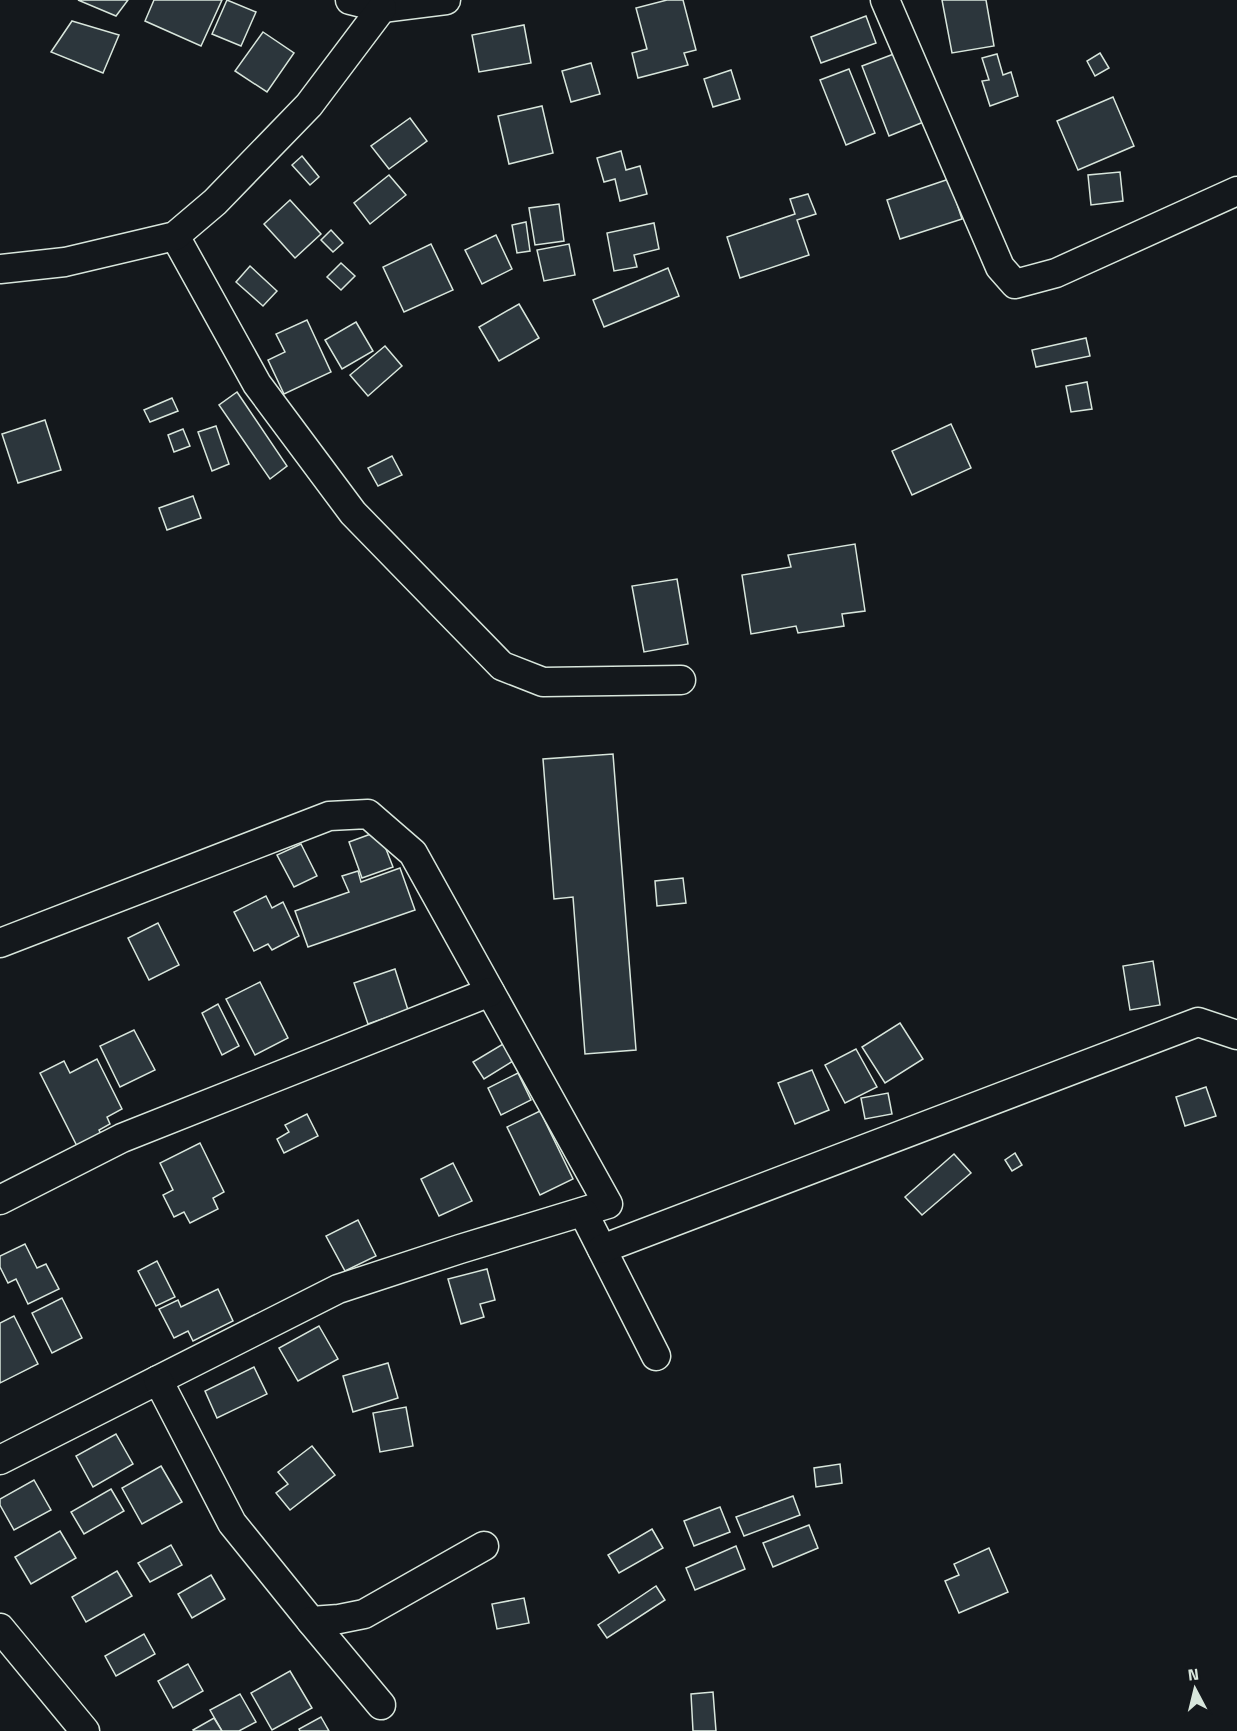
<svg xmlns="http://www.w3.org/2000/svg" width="1237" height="1731" viewBox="0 0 1237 1731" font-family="'Titillium Web',sans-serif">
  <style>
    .building { fill: #2c363c; stroke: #d8e6dc; stroke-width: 1.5 }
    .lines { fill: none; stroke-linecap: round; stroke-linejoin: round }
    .street-casing { stroke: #d8e6dc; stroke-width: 31 }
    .street { stroke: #14181c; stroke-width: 28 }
  </style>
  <rect width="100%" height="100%" fill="#14181c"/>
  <g class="building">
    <polygon points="78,0 128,0 116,16"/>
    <polygon points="154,0 222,0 201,46 145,21"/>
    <polygon points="227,0 256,12 241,46 212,34"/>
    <polygon points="667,0 683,0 696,50 684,53 688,65 638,78 632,53 647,49 636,8"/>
    <polygon points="942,0 986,0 994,46 952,53"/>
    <polygon points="866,16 876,43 821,63 811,37"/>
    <polygon points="72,21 119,35 103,73 51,52"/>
    <polygon points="524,25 531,63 479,72 472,35"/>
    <polygon points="263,32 294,53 267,92 235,71"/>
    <polygon points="899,52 926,121 889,136 862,66"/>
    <polygon points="1100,53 1109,68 1095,76 1087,61"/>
    <polygon points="997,54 1003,75 1011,72 1018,96 990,106 982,81 989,80 982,58"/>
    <polygon points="591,63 600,94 571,102 562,71"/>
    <polygon points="849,69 875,133 846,145 820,80"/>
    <polygon points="731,70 740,99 713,107 704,79"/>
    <polygon points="1113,97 1134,146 1078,170 1057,121"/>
    <polygon points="542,106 553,153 509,164 498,116"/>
    <polygon points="410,118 427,141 389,169 371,146"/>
    <polygon points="621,151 626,170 640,166 647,194 620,201 615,179 604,182 597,158"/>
    <polygon points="302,156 319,177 310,185 292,165"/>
    <polygon points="1120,172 1123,201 1091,205 1088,175"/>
    <polygon points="389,175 406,195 370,224 354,203"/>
    <polygon points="949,179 962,219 900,239 887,200"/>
    <polygon points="808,194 816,214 797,220 809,255 740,278 727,237 795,214 790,199"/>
    <polygon points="290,200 321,234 295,258 264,224"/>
    <polygon points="559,204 564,241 535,245 529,208"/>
    <polygon points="526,222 530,251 517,253 512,225"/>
    <polygon points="654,223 659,249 634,255 637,267 614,271 607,233"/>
    <polygon points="331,230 343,243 333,252 321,240"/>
    <polygon points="496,235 512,269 482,284 465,250"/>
    <polygon points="431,244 453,290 404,312 383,267"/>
    <polygon points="569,244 575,275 544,281 537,250"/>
    <polygon points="341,263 355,276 341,290 327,277"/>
    <polygon points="250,266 277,291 263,306 236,282"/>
    <polygon points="668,268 679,296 604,327 593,300"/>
    <polygon points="519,304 539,338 499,361 479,327"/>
    <polygon points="307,320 331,372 284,394 268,360 285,352 276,334"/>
    <polygon points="356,322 373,351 342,369 325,340"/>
    <polygon points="1086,338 1090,356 1036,367 1032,350"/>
    <polygon points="385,346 402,366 368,396 350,375"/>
    <polygon points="1087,382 1092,409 1071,412 1066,386"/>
    <polygon points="237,392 287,466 270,479 219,405"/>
    <polygon points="172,398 178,411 150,422 144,410"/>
    <polygon points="45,420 61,470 18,483 2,434"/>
    <polygon points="951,424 971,468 912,495 892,451"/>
    <polygon points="216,426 229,464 212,471 198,432"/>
    <polygon points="183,429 190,446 174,452 168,435"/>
    <polygon points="392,456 402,475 378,486 368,468"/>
    <polygon points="193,496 201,518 167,530 159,508"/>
    <polygon points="855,544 865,611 842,614 844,626 798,633 796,626 751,634 742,575 791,567 788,555"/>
    <polygon points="677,579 688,644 644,652 632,586"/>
    <polygon points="613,754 636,1050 585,1054 573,897 554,899 543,759"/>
    <polygon points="379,831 393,867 362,878 349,842"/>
    <polygon points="301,844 317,876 294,887 277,855"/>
    <polygon points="400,868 415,910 308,947 295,911 349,892 342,876 358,871 361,882"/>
    <polygon points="683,878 686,903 657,906 655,881"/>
    <polygon points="266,896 272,908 283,902 299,936 272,950 268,944 254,951 234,912"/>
    <polygon points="158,923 179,965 149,980 128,938"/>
    <polygon points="1153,961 1160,1005 1130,1010 1123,966"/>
    <polygon points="395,969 408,1010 368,1024 354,983"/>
    <polygon points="260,982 288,1038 255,1055 226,999"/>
    <polygon points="218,1004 239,1046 222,1055 202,1013"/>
    <polygon points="900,1023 923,1059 885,1083 862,1047"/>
    <polygon points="134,1030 155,1070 120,1087 100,1046"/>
    <polygon points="503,1044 513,1061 484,1079 473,1062"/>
    <polygon points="856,1049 877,1087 845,1103 825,1065"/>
    <polygon points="97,1059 122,1109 107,1117 110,1124 99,1130 102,1136 78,1148 40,1073 64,1061 70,1073"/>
    <polygon points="812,1070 829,1110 795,1124 778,1083"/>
    <polygon points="518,1073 531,1100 501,1115 488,1088"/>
    <polygon points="1206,1087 1216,1116 1185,1126 1176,1097"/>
    <polygon points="888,1093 892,1114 865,1119 861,1098"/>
    <polygon points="540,1111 573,1179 540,1195 507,1127"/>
    <polygon points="307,1114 318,1136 284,1153 277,1139 289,1132 285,1125"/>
    <polygon points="200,1143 224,1192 213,1198 218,1209 190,1223 184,1212 174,1217 163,1195 173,1190 160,1163"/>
    <polygon points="1015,1153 1022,1165 1012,1171 1005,1160"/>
    <polygon points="954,1154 971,1173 922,1215 905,1197"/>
    <polygon points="453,1163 472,1201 439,1216 421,1179"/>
    <polygon points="358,1220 376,1256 345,1271 326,1236"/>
    <polygon points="25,1244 37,1268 46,1264 59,1289 28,1304 16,1279 8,1283 0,1267 0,1256"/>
    <polygon points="157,1261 175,1297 156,1306 138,1271"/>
    <polygon points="487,1269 495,1300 480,1304 484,1317 461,1324 448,1279"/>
    <polygon points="218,1289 233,1321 193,1341 188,1331 174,1338 159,1309 178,1300 181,1307"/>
    <polygon points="62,1298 82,1338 52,1353 32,1313"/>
    <polygon points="14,1316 38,1364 0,1383 0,1323"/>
    <polygon points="319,1326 338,1359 298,1381 279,1348"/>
    <polygon points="388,1363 398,1398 353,1412 343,1376"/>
    <polygon points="254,1367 267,1394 217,1418 205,1391"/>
    <polygon points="406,1407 413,1446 380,1452 373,1413"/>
    <polygon points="116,1434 133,1464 93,1487 76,1456"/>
    <polygon points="312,1446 335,1475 290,1510 276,1493 288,1484 278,1472"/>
    <polygon points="840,1464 842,1483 816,1487 814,1468"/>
    <polygon points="161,1466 182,1502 142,1524 122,1488"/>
    <polygon points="34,1480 51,1510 14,1530 0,1505 0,1499"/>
    <polygon points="111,1489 124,1511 84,1534 71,1512"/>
    <polygon points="793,1496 800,1515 744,1536 736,1517"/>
    <polygon points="720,1507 730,1532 694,1546 684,1521"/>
    <polygon points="809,1525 818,1548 773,1567 763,1543"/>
    <polygon points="652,1529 663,1548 619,1573 608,1555"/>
    <polygon points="60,1531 76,1558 31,1584 15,1557"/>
    <polygon points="171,1545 182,1565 150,1582 138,1563"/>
    <polygon points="736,1546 745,1569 695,1590 686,1568"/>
    <polygon points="989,1548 1008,1592 959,1613 945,1581 959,1575 954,1564"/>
    <polygon points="117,1571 132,1596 86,1622 72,1597"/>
    <polygon points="211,1575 225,1599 192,1618 178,1594"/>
    <polygon points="656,1586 665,1600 607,1638 598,1625"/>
    <polygon points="524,1598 529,1623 497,1629 492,1604"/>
    <polygon points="144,1634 155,1654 116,1676 105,1656"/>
    <polygon points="188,1664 203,1691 173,1708 158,1681"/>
    <polygon points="290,1671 312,1708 272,1730 251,1693"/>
    <polygon points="713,1692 716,1731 693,1731 691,1694"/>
    <polygon points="240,1694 256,1722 239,1731 222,1731 210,1710"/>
    <polygon points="321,1717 329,1731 300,1731 299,1729"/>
    <polygon points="214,1718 222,1731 194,1731 193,1730"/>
  </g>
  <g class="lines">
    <defs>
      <g id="street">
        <polyline points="350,0 382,8 446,0"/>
        <polyline points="885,0 1000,267 1015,284 1056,273 1237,191"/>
        <polyline points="175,236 257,384 353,513 502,666 543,682 681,680"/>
        <polyline points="0,269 65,262 175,236 215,202 309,105 382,8"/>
        <polyline points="0,943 329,816 368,814 413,853 608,1204 460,1249 338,1289 0,1460"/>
        <polyline points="0,1200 122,1138 490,992"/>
        <polyline points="583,1212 656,1356"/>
        <polyline points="602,1249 1198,1022 1237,1035"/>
        <polyline points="158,1380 232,1523 311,1621 339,1619 364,1614 484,1546"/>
        <polyline points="311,1621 381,1705"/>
        <polyline points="0,1628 85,1731"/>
      </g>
    </defs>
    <use href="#street" class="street-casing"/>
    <use href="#street" class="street"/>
  </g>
  <g transform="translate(1195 1689) rotate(353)" stroke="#14181c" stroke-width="4.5" paint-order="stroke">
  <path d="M0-4.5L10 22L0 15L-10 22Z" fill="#d8e6dc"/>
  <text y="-9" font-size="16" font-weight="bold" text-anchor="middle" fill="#d8e6dc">N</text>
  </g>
</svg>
